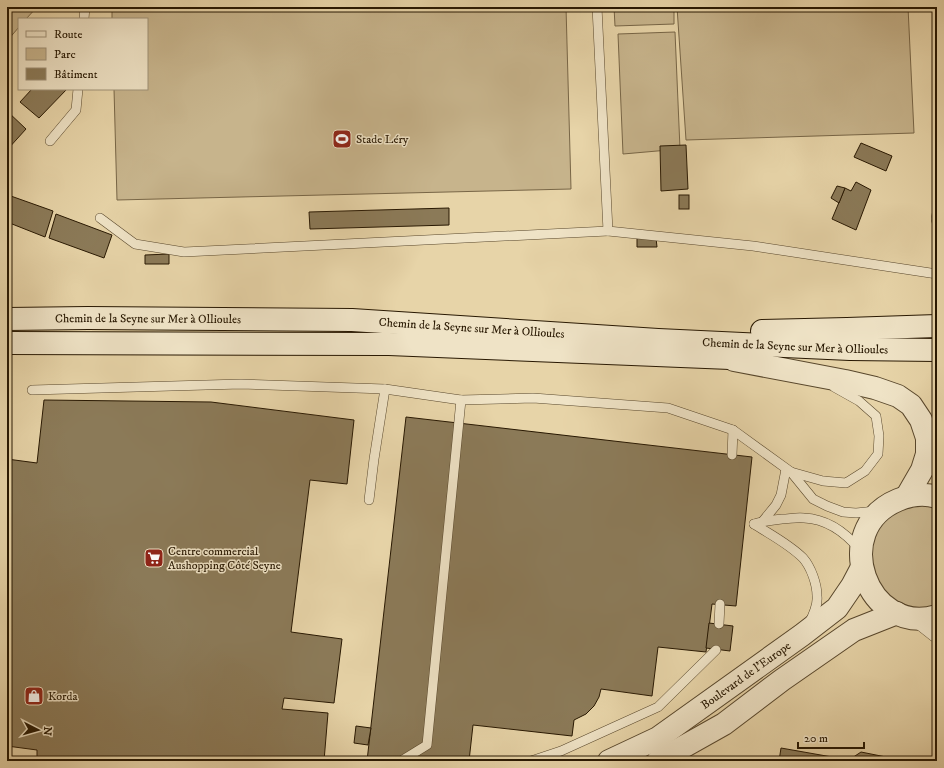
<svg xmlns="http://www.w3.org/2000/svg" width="944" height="768" viewBox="0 0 944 768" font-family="'IM FELL DW Pica',serif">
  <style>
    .green { fill: #c7b48c; stroke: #786647 }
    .building { fill: #8b7a58; stroke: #281802 }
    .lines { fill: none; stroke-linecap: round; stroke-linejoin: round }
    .service-casing { stroke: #58472c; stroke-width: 10 }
    .minor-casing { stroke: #58472c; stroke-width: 20 }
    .tertiary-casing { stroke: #58472c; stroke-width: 24 }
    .secondary-casing { stroke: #281802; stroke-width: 24 }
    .service { stroke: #efe3c6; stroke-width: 9 }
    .minor { stroke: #efe3c6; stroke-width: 19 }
    .tertiary { stroke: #efe3c6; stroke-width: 22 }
    .secondary { stroke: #efe3c6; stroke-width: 22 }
    .labels { text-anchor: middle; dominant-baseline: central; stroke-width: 3; stroke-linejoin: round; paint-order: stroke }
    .poi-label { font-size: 12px; fill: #281802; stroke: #efe3c6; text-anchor: start }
    .street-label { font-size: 12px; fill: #281802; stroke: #efe3c6 }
  </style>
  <rect width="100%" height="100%" fill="#e7d4a8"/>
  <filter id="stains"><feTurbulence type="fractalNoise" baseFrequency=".005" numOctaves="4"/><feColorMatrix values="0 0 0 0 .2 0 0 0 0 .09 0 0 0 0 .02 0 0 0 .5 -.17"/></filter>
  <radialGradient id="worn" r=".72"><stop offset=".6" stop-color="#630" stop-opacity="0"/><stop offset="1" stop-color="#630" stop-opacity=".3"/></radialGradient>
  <g class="green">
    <polygon points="7,7 37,7 26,19 19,19 19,27 7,41"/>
    <polygon points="112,7 566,7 571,189 117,200 114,89 147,89 147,19 112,19"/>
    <polygon points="614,7 674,7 674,24 615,26"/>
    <polygon points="677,7 908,7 914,133 686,140"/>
    <polygon points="675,32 680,149 623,154 618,34"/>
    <polygon points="934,496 937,497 937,616 874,594 871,522"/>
  </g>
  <g class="building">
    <polygon points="32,89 67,89 39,118 20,102"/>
    <polygon points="7,111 26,129 7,150"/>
    <polygon points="861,143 892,156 886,171 854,157"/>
    <polygon points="686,145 688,189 661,191 660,146"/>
    <polygon points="856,182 871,190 856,230 832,219 845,188 851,191"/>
    <polygon points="837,186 845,188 839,203 831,198"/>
    <polygon points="8,195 53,211 45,237 7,222 7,199"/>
    <rect x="679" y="195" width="10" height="14"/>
    <polygon points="449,208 449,225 310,229 309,212"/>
    <polygon points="56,214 112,235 104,258 49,238"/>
    <polygon points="637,238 656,238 657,247 637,247"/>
    <polygon points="169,254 169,264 145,264 145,255"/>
    <polygon points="44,400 211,402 354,420 347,484 310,480 291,632 342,639 334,703 284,698 282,709 328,713 324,761 52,761 37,759 37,750 7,746 7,459 37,463"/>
    <polygon points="406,417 752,457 736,606 712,604 706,652 658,647 652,696 601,689 599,697 594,706 586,714 574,720 572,736 473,725 469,761 367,761"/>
    <polygon points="709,623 733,626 730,651 706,648"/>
    <polygon points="356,726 371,728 368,745 354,743"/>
    <polygon points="781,748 849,760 861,752 906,761 779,761"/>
  </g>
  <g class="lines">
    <defs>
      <g id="service">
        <polyline points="597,7 608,231 753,246 937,274"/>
        <polyline points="84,19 85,7"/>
        <polyline points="50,141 76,110 78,89"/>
        <polyline points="937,213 936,219 937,223"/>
        <polyline points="100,218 135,244 184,252 608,231"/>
        <polyline points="32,390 241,384 385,389"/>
        <polyline points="732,455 733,430"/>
        <polyline points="791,472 823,481 846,483 865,471 878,454 879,436 876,416 859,401 834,387"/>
        <polyline points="369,500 374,459 385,389 461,400 533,398 668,408 733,430 791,472 813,499 827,506 843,512 856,513 876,511"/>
        <polyline points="763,521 776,505 781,495 786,469"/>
        <path d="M754,524C771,535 789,544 803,558C811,567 817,584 817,596C818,604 813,616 809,623"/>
        <path d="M754,524C764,521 773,520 782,519C789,519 797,517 804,518C827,519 846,533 860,550"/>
        <polyline points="719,624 720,604"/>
        <polyline points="401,761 427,745 461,400"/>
        <polyline points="531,761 561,751 658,707 716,650"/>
      </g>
      <polyline id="minor" points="918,618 937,633"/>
      <g id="tertiary">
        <polyline points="734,360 845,381 875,388 898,396 911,405 921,420 927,438 927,454 922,470 907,496"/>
        <path d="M937,497C924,493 910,495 898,500C828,529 867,637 937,616"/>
        <path id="s1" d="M609,761L658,738L802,635L837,608L852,586L862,567"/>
        <polyline points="658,761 724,724 782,680 854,630 897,613"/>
      </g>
      <g id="secondary">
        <path id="s2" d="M7,319L88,318L352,320L658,340L850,349L937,350"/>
        <polyline points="762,331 847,329 937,326"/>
        <polyline points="7,343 389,344 755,359"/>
      </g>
    </defs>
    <use href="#service" class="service-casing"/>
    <use href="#minor" class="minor-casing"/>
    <use href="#tertiary" class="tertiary-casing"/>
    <use href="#secondary" class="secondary-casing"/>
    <use href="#service" class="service"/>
    <use href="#minor" class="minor"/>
    <use href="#tertiary" class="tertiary"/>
    <use href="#secondary" class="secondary"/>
  </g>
  <defs>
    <symbol id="stadium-square" viewBox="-11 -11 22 22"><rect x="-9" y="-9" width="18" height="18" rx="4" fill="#8f2418" stroke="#efe3c6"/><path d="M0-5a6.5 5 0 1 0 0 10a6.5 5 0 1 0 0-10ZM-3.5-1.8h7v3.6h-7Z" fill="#fff"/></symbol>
    <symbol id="supermarket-square" viewBox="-11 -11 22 22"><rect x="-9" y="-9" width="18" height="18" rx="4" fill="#8f2418" stroke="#efe3c6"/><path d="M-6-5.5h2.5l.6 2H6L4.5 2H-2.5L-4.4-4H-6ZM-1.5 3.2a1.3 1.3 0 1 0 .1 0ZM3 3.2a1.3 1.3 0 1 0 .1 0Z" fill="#fff"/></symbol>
    <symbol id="shop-square" viewBox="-11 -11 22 22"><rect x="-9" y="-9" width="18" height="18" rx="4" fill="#8f2418" stroke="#efe3c6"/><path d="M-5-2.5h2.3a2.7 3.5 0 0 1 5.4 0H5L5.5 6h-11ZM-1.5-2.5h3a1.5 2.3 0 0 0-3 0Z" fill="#fff"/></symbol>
  </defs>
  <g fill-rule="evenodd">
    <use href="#stadium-square" x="331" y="128" width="22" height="22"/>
    <use href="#supermarket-square" x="143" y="547" width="22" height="22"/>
    <use href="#shop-square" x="23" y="685" width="22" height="22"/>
  </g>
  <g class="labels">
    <g class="poi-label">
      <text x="356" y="139">Stade Léry</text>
      <text x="168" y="551">Centre commercial<tspan x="168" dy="14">Aushopping Côté Seyne</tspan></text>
      <text x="48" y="696">Korda</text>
    </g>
    <g class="street-label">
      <text stroke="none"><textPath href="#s2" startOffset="141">Chemin de la Seyne sur Mer à Ollioules</textPath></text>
      <text stroke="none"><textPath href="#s2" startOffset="465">Chemin de la Seyne sur Mer à Ollioules</textPath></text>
      <text stroke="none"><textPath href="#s2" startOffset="789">Chemin de la Seyne sur Mer à Ollioules</textPath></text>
      <text stroke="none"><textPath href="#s1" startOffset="162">Boulevard de l'Europe</textPath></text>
    </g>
  </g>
  <rect width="944" height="768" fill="none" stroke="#e7d4a8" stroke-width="24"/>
  <rect x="8" y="8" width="928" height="752" fill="none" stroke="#281802" stroke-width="2"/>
  <rect x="12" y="12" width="920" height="744" fill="none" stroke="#281802"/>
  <rect x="18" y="18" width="130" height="72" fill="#efe3c6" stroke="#9f9278"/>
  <rect x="26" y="31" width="20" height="6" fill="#efe3c6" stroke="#9f9278"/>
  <text x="54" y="38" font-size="12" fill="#281802">Route</text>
  <rect x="26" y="48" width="20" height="12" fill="#c7b48c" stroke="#9f9278"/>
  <text x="54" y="58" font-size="12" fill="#281802">Parc</text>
  <rect x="26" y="68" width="20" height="12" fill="#8b7a58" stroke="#9f9278"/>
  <text x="54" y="78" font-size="12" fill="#281802">Bâtiment</text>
  <g transform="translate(38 730) rotate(96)" stroke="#efe3c6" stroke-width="3" paint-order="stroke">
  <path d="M0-3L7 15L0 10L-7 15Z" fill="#281802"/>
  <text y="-6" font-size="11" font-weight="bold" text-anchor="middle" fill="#281802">N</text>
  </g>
  <path d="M798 742v6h66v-6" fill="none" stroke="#281802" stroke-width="2"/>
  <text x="804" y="742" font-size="12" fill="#281802" stroke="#efe3c6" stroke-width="3" paint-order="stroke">20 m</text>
  <rect width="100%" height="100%" filter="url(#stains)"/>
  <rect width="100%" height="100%" fill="url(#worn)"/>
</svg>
